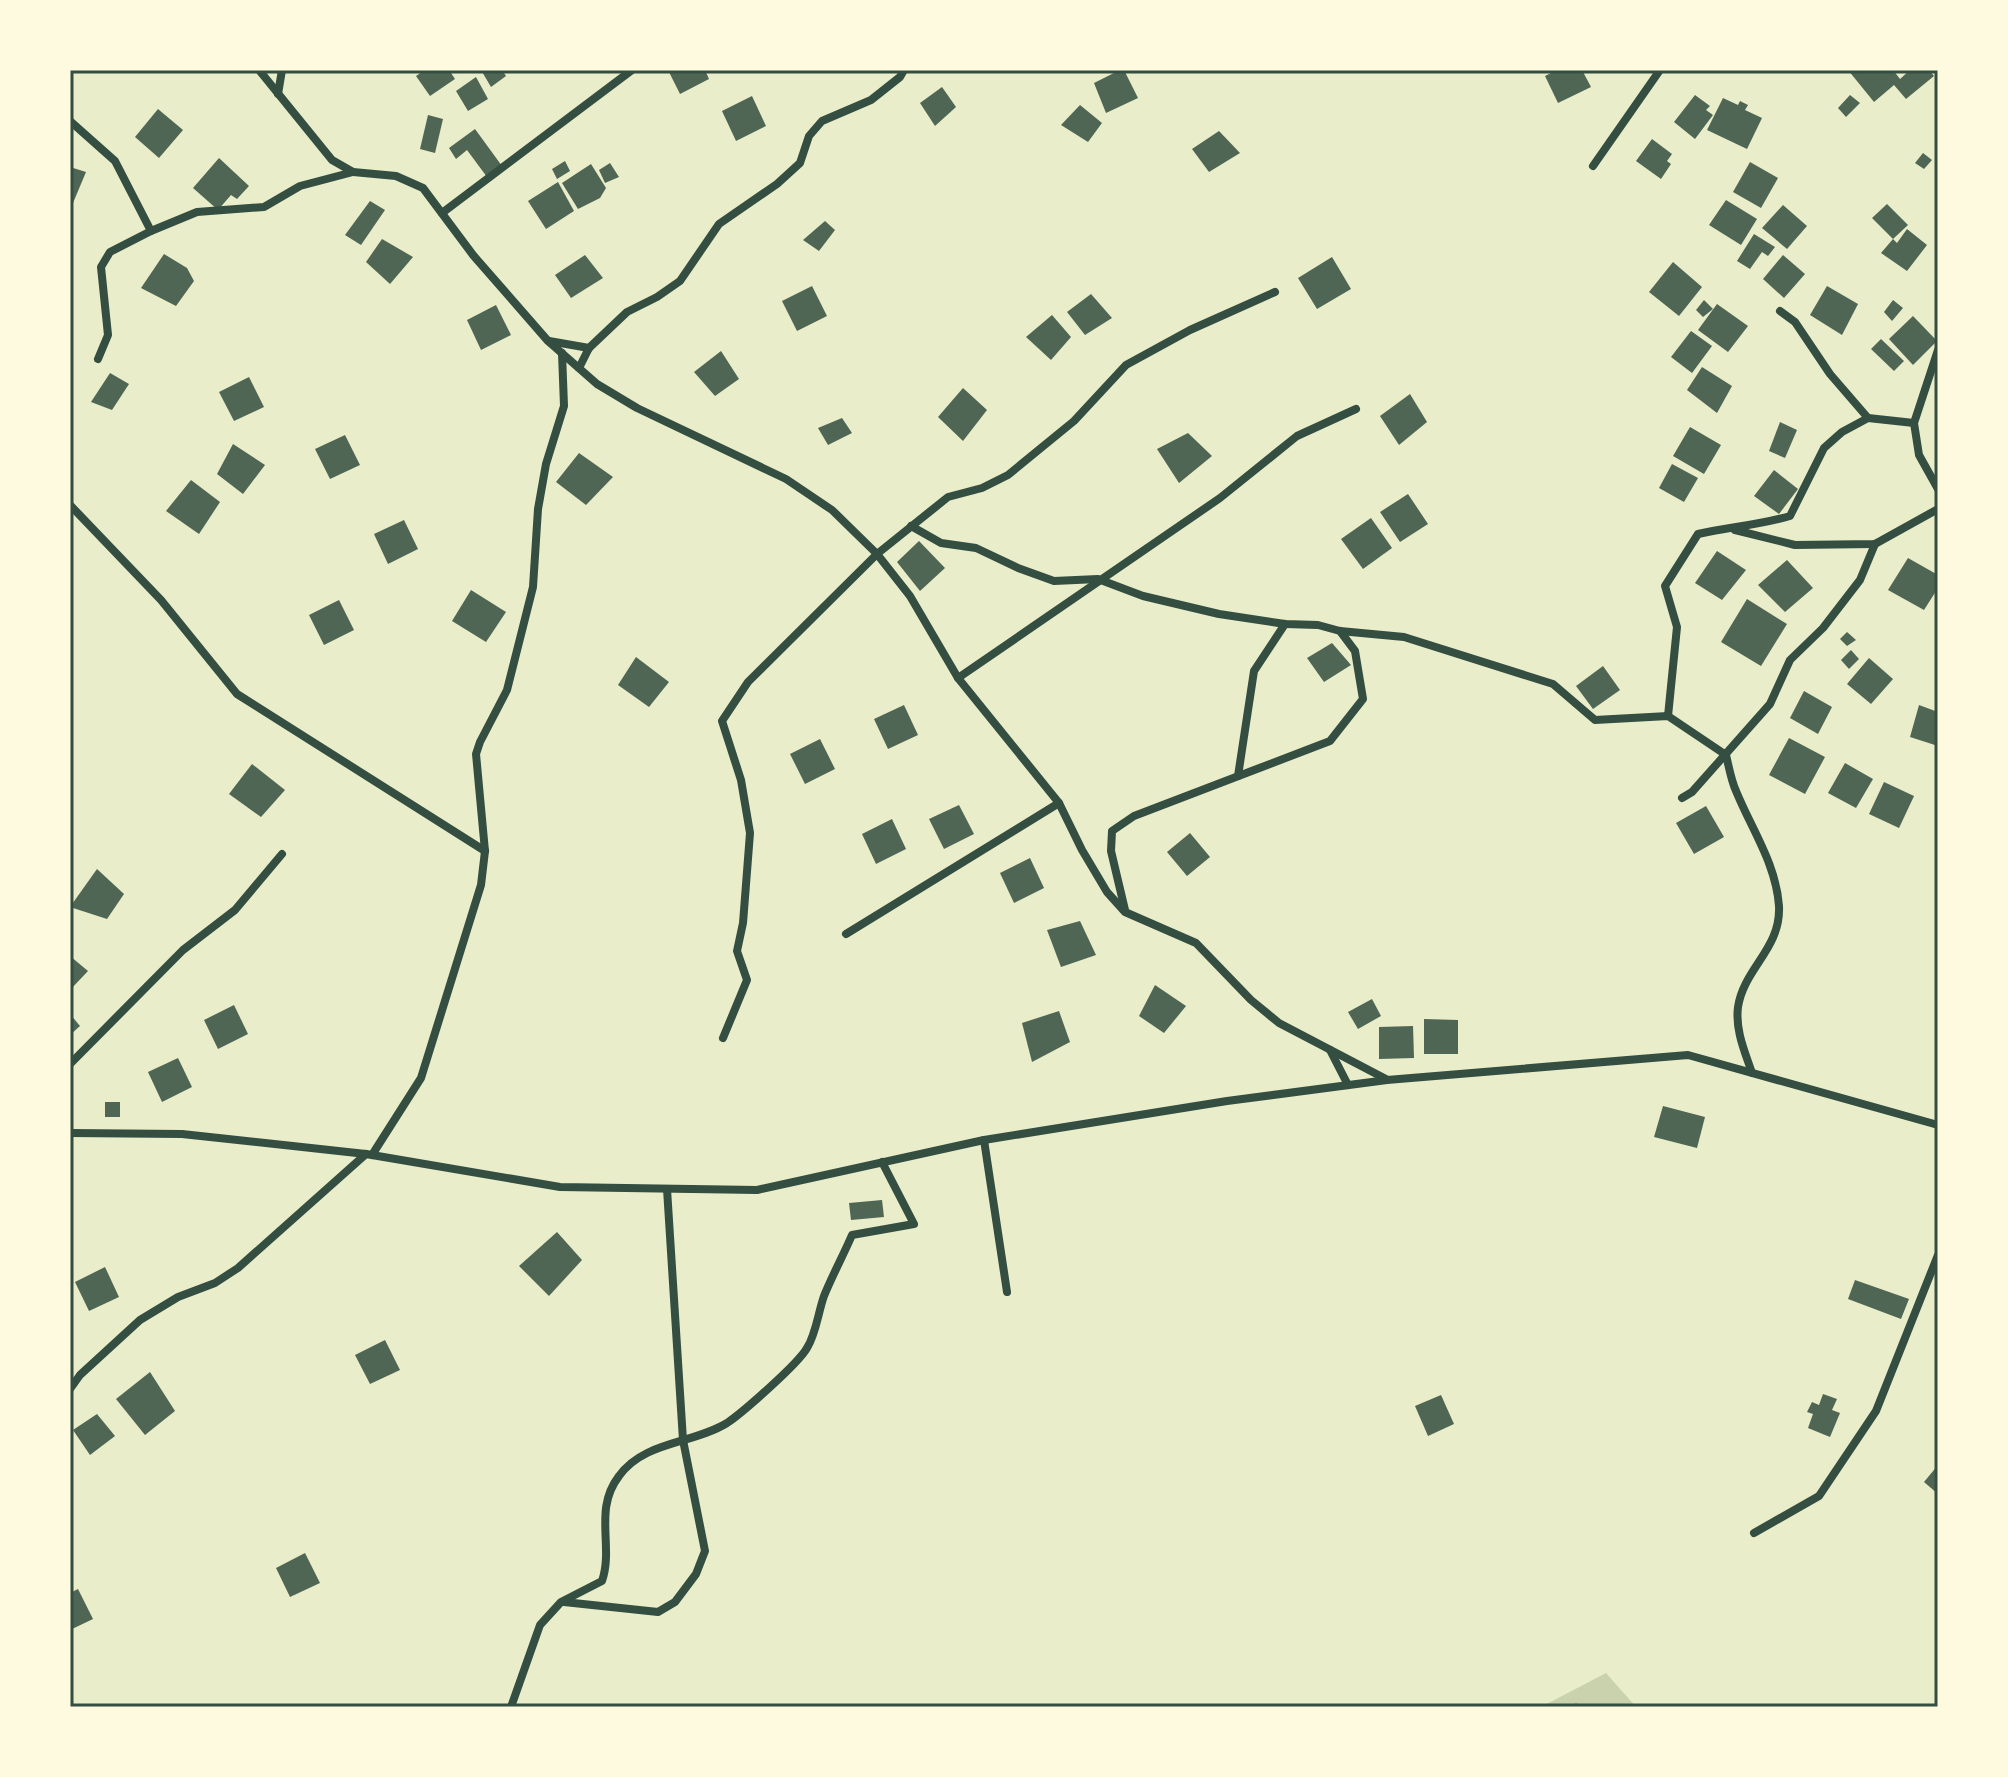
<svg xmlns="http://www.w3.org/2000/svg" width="2008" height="1777" viewBox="0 0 2008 1777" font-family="Arial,sans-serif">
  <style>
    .green { fill: #cad2ad }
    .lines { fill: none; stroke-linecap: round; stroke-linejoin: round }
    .stream { stroke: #a3b18a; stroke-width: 6 }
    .building { fill: #4f6655 }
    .minor { stroke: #344e41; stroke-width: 8 }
    .neatline { fill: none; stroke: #344e41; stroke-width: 3 }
  </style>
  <rect width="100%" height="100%" fill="#e9edc9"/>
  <polygon class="green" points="1606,1673 1636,1707 1541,1707"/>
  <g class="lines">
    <polyline class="stream" points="1575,1707 1576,1706"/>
  </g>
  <g class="building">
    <polygon points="425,70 449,70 455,79 430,96 416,76"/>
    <polygon points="481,70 502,70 506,76 491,87"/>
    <polygon points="668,70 705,70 709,79 680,94"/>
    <polygon points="1120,70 1124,70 1138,98 1106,113 1094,83"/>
    <polygon points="1557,70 1582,70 1591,87 1558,103 1545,76"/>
    <polygon points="1848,70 1893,70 1900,79 1910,70 1929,70 1934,76 1906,99 1894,85 1874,102"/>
    <polygon points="476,77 488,99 468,111 456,91"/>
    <polygon points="942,87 956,107 935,126 920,103"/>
    <polygon points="1695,95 1710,106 1706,110 1713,115 1695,139 1674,122"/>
    <polygon points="1850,95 1860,103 1846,117 1838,108"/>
    <polygon points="752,96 766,126 736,141 722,111"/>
    <polygon points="1723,98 1738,105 1740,101 1748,105 1745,110 1762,118 1747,149 1707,130"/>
    <polygon points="1080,105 1102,123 1088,142 1061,125"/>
    <polygon points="158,109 183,130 159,158 135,137"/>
    <polygon points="428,115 443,119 435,153 420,149"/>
    <polygon points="475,129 502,166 487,177 467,150 456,159 449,148"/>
    <polygon points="1219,131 1240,153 1209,172 1192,149"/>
    <polygon points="1652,139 1672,154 1667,161 1671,164 1661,179 1636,161"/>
    <polygon points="1923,153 1932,160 1924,169 1915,163"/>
    <polygon points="219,158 249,186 237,199 231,195 218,210 193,188"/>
    <polygon points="565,161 570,171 557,179 552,169"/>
    <polygon points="1750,162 1778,178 1761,208 1733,192"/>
    <polygon points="610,163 619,177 605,183 599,170"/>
    <polygon points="591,164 606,188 600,198 578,209 562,183"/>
    <polygon points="70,167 86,172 73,203 70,202"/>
    <polygon points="558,182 574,211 546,229 528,201"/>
    <polygon points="1726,200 1757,219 1741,245 1709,225"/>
    <polygon points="370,201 385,210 361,245 345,235"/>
    <polygon points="1887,204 1908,225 1893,239 1872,218"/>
    <polygon points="1783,205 1807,226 1787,249 1762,228"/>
    <polygon points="825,221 835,230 819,251 803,240"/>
    <polygon points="1907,229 1927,245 1907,271 1881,253 1893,239 1897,243"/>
    <polygon points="1754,234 1775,247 1768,256 1762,252 1750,269 1737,261"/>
    <polygon points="382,239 413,257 390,284 366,262"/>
    <polygon points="164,254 187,268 194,281 176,306 141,288"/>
    <polygon points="585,255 603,278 571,298 555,275"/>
    <polygon points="1783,255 1805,274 1784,298 1763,279"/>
    <polygon points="1332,257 1351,289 1317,309 1298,278"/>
    <polygon points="1673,262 1702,287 1679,316 1649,292"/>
    <polygon points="812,286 827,316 797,331 782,301"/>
    <polygon points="1827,286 1858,304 1842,335 1810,315"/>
    <polygon points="1091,294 1112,318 1085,335 1067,312"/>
    <polygon points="1704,300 1713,309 1703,317 1696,310"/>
    <polygon points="1893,300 1903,308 1892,321 1884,312"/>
    <polygon points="1717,304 1748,326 1728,352 1698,330"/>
    <polygon points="496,305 511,335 481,350 467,320"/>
    <polygon points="1052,315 1071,337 1051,360 1026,337"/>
    <polygon points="1913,316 1937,341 1913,365 1889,339"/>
    <polygon points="1691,331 1712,346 1692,373 1671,357"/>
    <polygon points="1881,339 1904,361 1894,371 1871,349"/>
    <polygon points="721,351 739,379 715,396 694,372"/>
    <polygon points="1702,367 1732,386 1717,413 1687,390"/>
    <polygon points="110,373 129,384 112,410 91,402"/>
    <polygon points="249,377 264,407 234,421 219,392"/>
    <polygon points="963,388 987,410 963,441 938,417"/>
    <polygon points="1410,394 1427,422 1399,445 1380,416"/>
    <polygon points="842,418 852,433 828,445 818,428"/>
    <polygon points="1780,422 1797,430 1785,458 1769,451"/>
    <polygon points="1690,427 1721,445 1704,474 1673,456"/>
    <polygon points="1188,433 1212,456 1179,483 1157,449"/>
    <polygon points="345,435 360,465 330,479 315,449"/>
    <polygon points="233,444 265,465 243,494 217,474"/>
    <polygon points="579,453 613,477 586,505 556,482"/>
    <polygon points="1672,464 1698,478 1684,502 1659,488"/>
    <polygon points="1774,470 1798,489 1779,514 1754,496"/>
    <polygon points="191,480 220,502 199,534 166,511"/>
    <polygon points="1408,494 1428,524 1400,542 1380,512"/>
    <polygon points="1371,518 1392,548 1363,569 1341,539"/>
    <polygon points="404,520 418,549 388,564 374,534"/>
    <polygon points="919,541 945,568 920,591 897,562"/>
    <polygon points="1717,551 1746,570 1722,600 1695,583"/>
    <polygon points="1908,558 1938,575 1938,588 1924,610 1888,590"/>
    <polygon points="1787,560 1813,588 1785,612 1758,585"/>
    <polygon points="471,590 506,612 486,642 452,621"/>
    <polygon points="1747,599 1787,624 1761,666 1721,642"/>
    <polygon points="339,600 354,630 324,645 309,615"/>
    <polygon points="1847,632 1856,640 1847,646 1840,639"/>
    <polygon points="1332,643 1351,665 1324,682 1307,658"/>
    <polygon points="1851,650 1859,659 1849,669 1841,660"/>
    <polygon points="636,657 669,682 649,707 618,685"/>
    <polygon points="1869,658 1893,679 1871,704 1847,684"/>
    <polygon points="1603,666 1620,690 1593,709 1576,686"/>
    <polygon points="1804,691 1832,707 1818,734 1790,718"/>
    <polygon points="904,705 918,735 888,749 874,719"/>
    <polygon points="1919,705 1938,712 1938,746 1910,737"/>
    <polygon points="1789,738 1825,757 1805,794 1769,775"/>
    <polygon points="820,739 835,769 805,784 790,754"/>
    <polygon points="1845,763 1873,779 1856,808 1828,793"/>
    <polygon points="252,764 285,790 261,817 229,794"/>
    <polygon points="1884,782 1914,796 1899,828 1869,814"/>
    <polygon points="959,805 974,834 944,849 929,819"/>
    <polygon points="1706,806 1724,837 1694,854 1676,823"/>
    <polygon points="892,819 906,849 876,864 862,834"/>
    <polygon points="1190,833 1210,857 1187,876 1167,852"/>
    <polygon points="1030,858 1044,888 1014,903 1000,873"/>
    <polygon points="97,869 124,894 107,919 70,907"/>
    <polygon points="1080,921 1096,955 1061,967 1047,930"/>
    <polygon points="70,956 88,971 70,990"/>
    <polygon points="1155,985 1186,1006 1164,1033 1139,1016"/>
    <polygon points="1372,999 1381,1016 1358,1029 1348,1012"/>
    <polygon points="234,1005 248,1034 218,1049 204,1020"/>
    <polygon points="1059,1011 1070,1042 1032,1062 1022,1023"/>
    <polygon points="70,1014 80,1026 70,1035"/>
    <polygon points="1424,1019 1458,1020 1458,1054 1424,1054"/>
    <polygon points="1413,1026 1414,1058 1379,1059 1379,1027"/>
    <polygon points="178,1058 192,1087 162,1102 148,1072"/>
    <rect x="105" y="1102" width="15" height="15"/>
    <polygon points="1663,1106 1705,1117 1697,1148 1654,1137"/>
    <polygon points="882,1200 884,1217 851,1220 849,1203"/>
    <polygon points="557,1232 582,1260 549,1296 519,1266"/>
    <polygon points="105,1267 119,1297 89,1311 75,1282"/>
    <polygon points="1855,1280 1909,1299 1901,1319 1848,1299"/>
    <polygon points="385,1340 400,1370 370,1384 355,1355"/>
    <polygon points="150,1372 175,1411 145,1435 116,1399"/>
    <polygon points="1823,1394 1837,1399 1832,1410 1840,1413 1830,1437 1808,1428 1813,1414 1807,1412 1812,1402 1819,1405"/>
    <polygon points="1441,1395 1454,1424 1428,1436 1415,1406"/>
    <polygon points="97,1414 115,1436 90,1455 73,1430"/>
    <polygon points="1938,1465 1938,1494 1924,1482"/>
    <polygon points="305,1553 320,1583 290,1597 276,1568"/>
    <polygon points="78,1589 93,1619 70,1630 70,1593"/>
  </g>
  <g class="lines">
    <g class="minor">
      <polyline points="259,70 332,160 353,172 396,176 423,188 473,255 548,341 597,384 637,408 786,479 832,510 877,554 910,596 958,678 1059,803 1082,850 1107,892 1125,912 1196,943 1251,1000 1279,1023 1386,1079"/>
      <polyline points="278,94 282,70"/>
      <polyline points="70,121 115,161 151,231"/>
      <polyline points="1593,166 1660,70"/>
      <polyline points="442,213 632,70"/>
      <polyline points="1780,311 1795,322 1830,374 1868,418 1914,423"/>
      <polyline points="549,341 589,348"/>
      <polyline points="1938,350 1914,423 1919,455 1938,489"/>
      <polyline points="98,359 108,335 101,267 110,252 151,231 197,212 264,207 300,186 353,172"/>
      <polyline points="579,368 589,348 627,312 657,297 680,281 719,224 777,184 800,163 809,136 822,121 871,100 900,77 904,70"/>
      <polyline points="70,505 161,600 237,694 485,851"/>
      <path d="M911,526L941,543L976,548L1018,568L1054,581L1098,579L1143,596L1219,614L1285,624L1318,625L1340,631L1404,637L1553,684L1595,720L1668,716L1726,755C1729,767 1731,780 1736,791C1752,830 1776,864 1779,906C1781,949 1744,968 1738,1007C1735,1030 1745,1052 1752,1073"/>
      <polyline points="1735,530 1795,545 1875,544 1938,509"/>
      <polyline points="958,678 1220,498 1297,436 1356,409"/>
      <path d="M1668,716L1677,627L1665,586L1698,534C1729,527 1759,525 1790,516L1824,448L1842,432L1868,418"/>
      <polyline points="1238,776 1254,671 1285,624"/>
      <polyline points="1682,798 1692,792 1770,704 1790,660 1823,628 1860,580 1875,544"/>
      <polyline points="1125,910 1111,851 1112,831 1134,816 1330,741 1363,699 1355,651 1340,631"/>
      <polyline points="846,934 1059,803"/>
      <polyline points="723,1038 747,980 737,951 743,923 750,833 741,780 722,721 748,682 877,554 948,497 982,488 1008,475 1074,421 1126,365 1190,330 1275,292"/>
      <polyline points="1330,1050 1348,1085"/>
      <polyline points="70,1064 183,950 235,910 282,854"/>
      <polyline points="70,1133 182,1134 366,1154 560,1187 757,1190 984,1140 1227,1101 1387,1080 1688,1055 1938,1125"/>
      <polyline points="984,1140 1007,1292"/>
      <polyline points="372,1155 421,1078 481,885 485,851 476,754 480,742 507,690 533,587 538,509 546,464 564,406 562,353"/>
      <polyline points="70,1389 80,1375 140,1320 178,1297 215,1283 238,1268 366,1154"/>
      <polyline points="1754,1533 1819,1496 1876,1411 1938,1255"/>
      <polyline points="564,1602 658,1612 675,1602 696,1574 705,1551 683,1440 667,1189"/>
      <path d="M511,1707L540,1625L561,1602L602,1581C614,1546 593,1510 619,1476C644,1441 693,1444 727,1423C742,1413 798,1364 807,1348C816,1334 818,1313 824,1296C832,1276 843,1256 852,1235L914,1224L882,1162"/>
    </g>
  </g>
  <rect width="2008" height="1777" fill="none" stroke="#fefae0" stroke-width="144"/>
  <rect x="72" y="72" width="1864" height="1633" class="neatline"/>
</svg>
